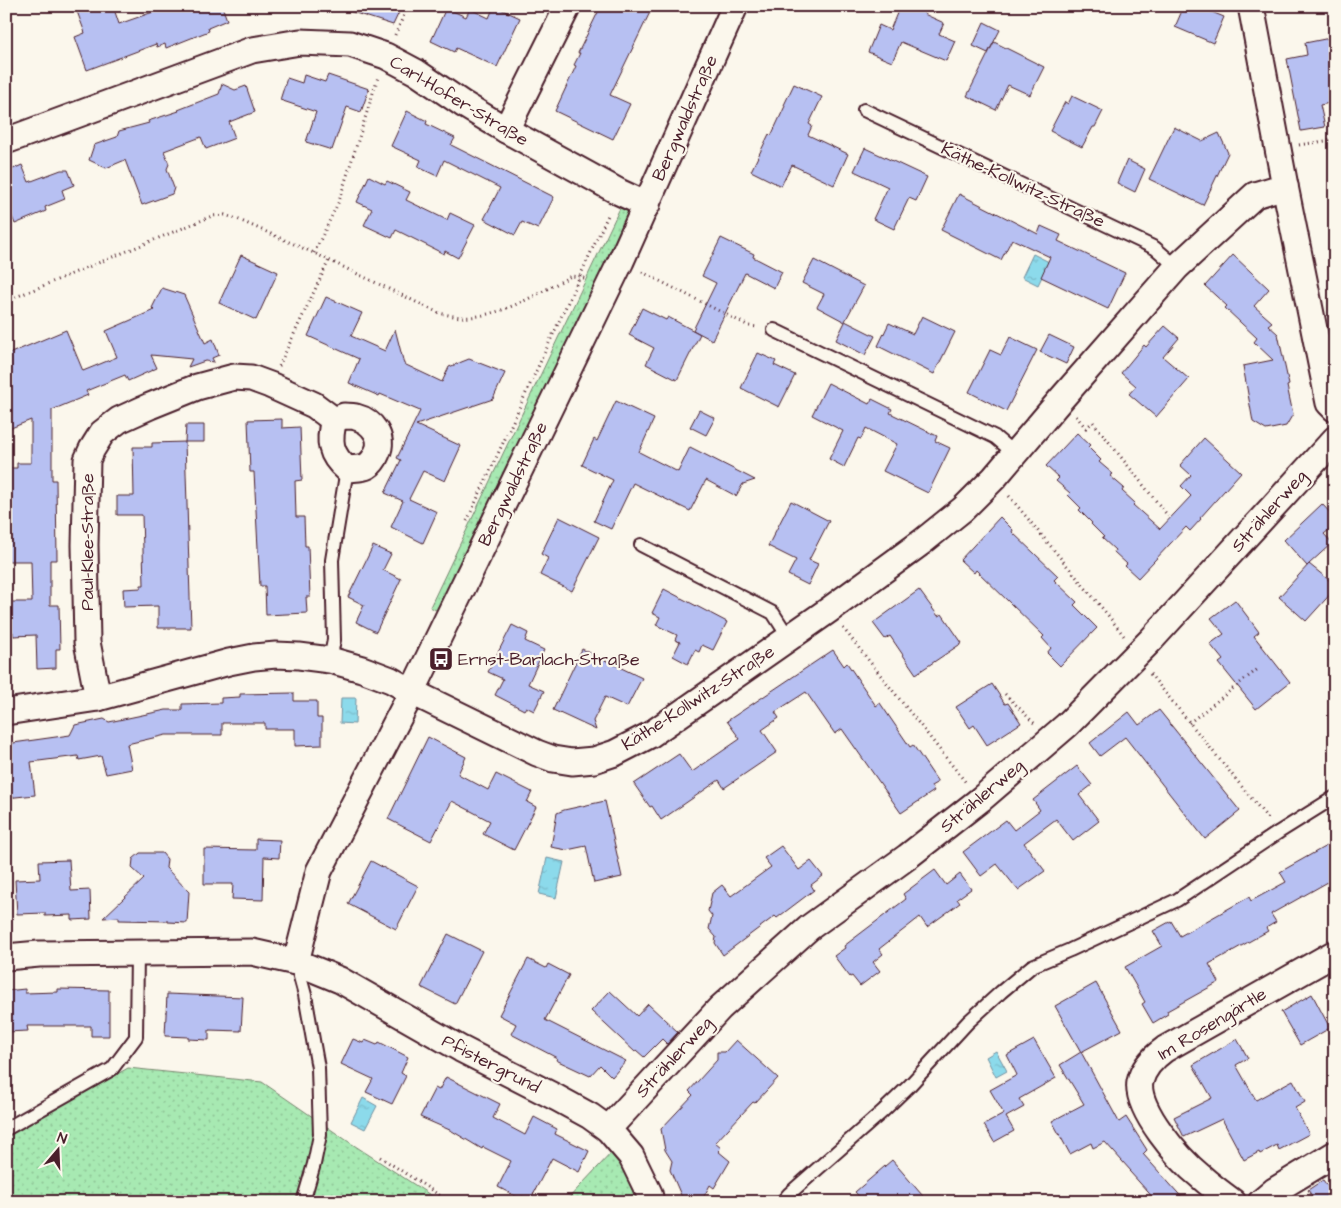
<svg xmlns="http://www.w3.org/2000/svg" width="1341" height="1208" viewBox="0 0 1341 1208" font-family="'Architects Daughter',sans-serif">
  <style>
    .grass { fill: url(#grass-dots); stroke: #78846e }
    .water { fill: url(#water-ripples); stroke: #728f9e }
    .building { fill: #b7c0f2; stroke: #4a1f2b }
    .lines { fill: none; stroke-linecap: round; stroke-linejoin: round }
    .lane-casing { stroke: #4a1f2b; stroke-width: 16 }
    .street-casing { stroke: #4a1f2b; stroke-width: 29 }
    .path { stroke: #4a1f2b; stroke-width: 3; stroke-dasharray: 1 4; stroke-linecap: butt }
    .lane { stroke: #fbf7ec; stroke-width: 12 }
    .street { stroke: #fbf7ec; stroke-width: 25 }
    .labels { text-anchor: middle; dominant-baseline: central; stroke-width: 4.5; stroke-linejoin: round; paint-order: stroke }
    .street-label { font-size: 18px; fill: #4a1f2b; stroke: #fbf7ec }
    .poi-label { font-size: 18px; fill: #4a1f2b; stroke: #fbf7ec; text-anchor: start }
  </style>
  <defs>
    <pattern id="grass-dots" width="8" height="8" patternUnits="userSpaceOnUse" patternTransform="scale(1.25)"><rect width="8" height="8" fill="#a7e9b2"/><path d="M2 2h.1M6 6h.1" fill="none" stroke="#91c799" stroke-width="1.8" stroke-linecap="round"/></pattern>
    <pattern id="water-ripples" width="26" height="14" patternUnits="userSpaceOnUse" patternTransform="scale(1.25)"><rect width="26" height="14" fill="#8cdaeb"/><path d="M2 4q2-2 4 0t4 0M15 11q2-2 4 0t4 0" fill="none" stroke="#7abbca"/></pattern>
  </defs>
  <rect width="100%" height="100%" fill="#fbf7ec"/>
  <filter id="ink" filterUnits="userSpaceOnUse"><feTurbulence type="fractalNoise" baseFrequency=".02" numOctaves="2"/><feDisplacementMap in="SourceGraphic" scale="10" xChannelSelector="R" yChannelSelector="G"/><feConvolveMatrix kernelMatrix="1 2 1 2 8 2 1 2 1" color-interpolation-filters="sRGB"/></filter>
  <g filter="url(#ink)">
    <g class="grass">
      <polygon points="620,208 633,214 440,612 430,607"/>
      <polygon points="128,1068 262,1082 349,1142 441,1202 6,1202 6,1134 50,1112"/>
      <polygon points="614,1150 624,1165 638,1202 565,1202"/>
    </g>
    <g class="water">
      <polygon points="1033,254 1049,262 1038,285 1022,277"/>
      <polygon points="341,698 356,698 355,724 340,723"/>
      <polygon points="547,858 564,862 556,898 539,894"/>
      <polygon points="996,1051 1007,1071 996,1077 986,1057"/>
      <polygon points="363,1098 377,1106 365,1129 351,1122"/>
    </g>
    <g class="building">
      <polygon points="75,6 113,6 119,24 153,12 151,6 222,6 227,20 208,28 209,31 166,48 165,44 157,47 156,44 87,70 75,37 85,33"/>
      <polygon points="347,6 402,6 393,25 346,10"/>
      <polygon points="494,6 520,18 497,67 456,48 454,52 431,41 446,8 466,17 470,9 489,18"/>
      <polygon points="601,6 653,6 610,95 630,104 613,139 555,111 576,66 574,65 580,53 578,53"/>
      <polygon points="900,6 927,6 924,14 944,23 939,34 955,41 946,61 901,42 892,62 868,52 879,25 890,30"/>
      <polygon points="1184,6 1197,6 1224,17 1213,43 1175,27"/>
      <polygon points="984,22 1000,30 988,53 973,46"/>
      <polygon points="1335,37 1335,102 1320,105 1325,127 1301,131 1287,59 1307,55 1305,43"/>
      <polygon points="994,42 1044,67 1030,95 1008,85 996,110 967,96"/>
      <polygon points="304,75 325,82 328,75 369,89 361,112 347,107 332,150 306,142 316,112 280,100 287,78 302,83"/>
      <polygon points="222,84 235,90 246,86 255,112 229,122 235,138 206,149 201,137 164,151 169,164 167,169 174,188 172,194 142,205 125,160 106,168 89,160 94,145 117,137 119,131 149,123 148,121 179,111 178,110 219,94"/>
      <polygon points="794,84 822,97 809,124 812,126 808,135 848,154 834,185 792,165 781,186 751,171 769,134 771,136 785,106 784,105"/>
      <polygon points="1072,96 1103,111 1095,127 1093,127 1082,147 1050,131 1065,102 1068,104"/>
      <polygon points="407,111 427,121 426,124 455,138 451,145 554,197 538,229 522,222 515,235 484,219 500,188 444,160 437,176 418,167 421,160 391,146"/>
      <polygon points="1174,127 1202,141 1219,133 1228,153 1203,205 1149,179"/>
      <polygon points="865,148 927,177 916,201 909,198 894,229 873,219 888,187 854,171"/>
      <polygon points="1127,160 1145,169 1135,192 1117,183"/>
      <polygon points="22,165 29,182 61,170 68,170 74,185 62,190 65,199 45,207 46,211 15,224 6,202 6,172"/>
      <polygon points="369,176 385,184 387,181 410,192 406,200 447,220 450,213 475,225 458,258 445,251 444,254 396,230 392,238 364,225 372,209 357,202"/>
      <polygon points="959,194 1038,234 1041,226 1061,235 1058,241 1125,273 1108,309 1041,277 1050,257 1012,239 1001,260 941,230"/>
      <polygon points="721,238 754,254 753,257 782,272 774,288 745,273 712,340 693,330 716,283 702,276"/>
      <polygon points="241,255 278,272 256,320 219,303"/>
      <polygon points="1233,255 1269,289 1254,306 1272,322 1268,325 1278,334 1289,385 1287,386 1293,414 1286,426 1266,430 1253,422 1243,366 1273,360 1254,342 1257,338 1225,308 1227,306 1205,286"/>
      <polygon points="814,260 864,286 845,321 875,336 865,355 836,340 845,322 817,307 824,294 802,283"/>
      <polygon points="162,288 184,295 205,343 213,339 219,355 212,358 214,362 205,361 188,367 192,359 151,355 157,368 128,381 125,375 103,384 86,391 88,395 52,410 52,480 56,480 57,560 50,560 50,605 59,605 60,649 56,649 56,668 37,669 36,635 13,636 13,632 6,632 6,602 32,602 31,561 8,561 7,520 9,520 8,487 6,487 6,468 17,468 17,463 31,463 31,420 6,430 6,355 66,330 83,371 117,357 106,331 154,310 152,308"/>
      <polygon points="326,297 362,313 351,336 385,351 395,329 404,364 442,382 449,367 469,359 505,373 493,399 416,425 461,446 445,481 423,471 409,499 437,512 423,543 391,527 403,501 385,493 401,460 397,458 420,411 380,394 379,396 349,383 359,359 308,336"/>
      <polygon points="642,308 666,320 668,317 700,334 677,380 646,364 654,348 629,335"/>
      <polygon points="922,316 955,332 934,374 878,346 889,323 913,334"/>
      <polygon points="1165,326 1179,338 1163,357 1189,379 1156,417 1129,394 1136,386 1121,373 1144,345 1146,347"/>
      <polygon points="1049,335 1074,347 1066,364 1040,352"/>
      <polygon points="1010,337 1037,350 1006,411 969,392 990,350 1001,355"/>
      <polygon points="758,353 776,361 774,365 795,375 779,407 741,388"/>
      <polygon points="828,383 869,404 872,399 892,409 890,413 937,436 935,441 950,448 928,493 883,471 897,444 866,428 861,439 858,438 844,467 829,459 843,431 812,415"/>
      <polygon points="616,401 654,419 639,452 678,472 690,447 755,480 743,484 736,496 706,480 690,511 633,483 611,529 594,521 613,480 582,465 594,439 597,441"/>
      <polygon points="699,410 715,418 706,435 690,427"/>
      <polygon points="282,419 282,428 300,427 302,480 295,481 296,517 304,517 305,546 308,546 310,597 306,597 307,613 266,615 265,586 260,586 254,472 250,472 248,420"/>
      <polygon points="186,425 204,425 204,442 185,442"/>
      <polygon points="1077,433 1090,445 1088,447 1101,460 1099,462 1113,474 1110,476 1124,488 1122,491 1135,503 1133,505 1160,529 1191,496 1181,486 1191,475 1180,465 1204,438 1241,472 1200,518 1201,519 1190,531 1186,527 1138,578 1125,566 1127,564 1114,552 1115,550 1102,538 1104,537 1091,524 1092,523 1079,510 1081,508 1068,495 1070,493 1056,481 1059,478 1046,466"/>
      <polygon points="185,442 191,628 158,628 158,606 124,607 123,589 141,588 141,585 144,585 142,515 117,515 117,496 134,496 133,447 152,447 152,443"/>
      <polygon points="791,501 829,521 809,560 818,564 808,585 788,575 796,560 768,546"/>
      <polygon points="1322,504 1335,518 1335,525 1324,534 1332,543 1309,564 1335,585 1335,589 1306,621 1279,597 1309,564 1307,566 1284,540"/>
      <polygon points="559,517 599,537 572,591 540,575 548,558 541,554"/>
      <polygon points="1000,517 1013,530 1012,532 1058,576 1054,580 1077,602 1074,605 1097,628 1060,666 1047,653 1051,648 1042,638 1044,636 976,570 974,573 960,560"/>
      <polygon points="373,546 391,554 383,570 401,579 376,632 356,622 364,605 348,597"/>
      <polygon points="664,589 727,622 713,650 702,645 699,652 695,650 688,664 673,656 680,642 675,640 677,635 656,625 660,617 652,613"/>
      <polygon points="919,590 938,616 942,614 962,643 916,674 890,636 885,639 873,623"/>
      <polygon points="1235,600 1259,632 1254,636 1290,682 1256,709 1219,663 1223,660 1210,644 1224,634 1211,618"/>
      <polygon points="512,625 528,633 525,641 544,650 528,684 544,691 534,711 526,707 524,710 495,695 503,679 488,672"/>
      <polygon points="582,649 642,678 627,707 605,697 593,721 596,730 553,710"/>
      <polygon points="833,650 844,666 847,663 876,706 880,703 910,747 913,745 938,782 931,786 934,791 901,813 842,729 835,734 806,692 775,712 779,718 762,730 777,752 724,788 719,780 661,820 652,806 650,807 634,784 679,754 692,772 740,739 727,721"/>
      <polygon points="992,684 1005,704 1008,703 1021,723 987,745 974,725 970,728 956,707"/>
      <polygon points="294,693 294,701 317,701 317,718 322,718 322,745 295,746 295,729 265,729 265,723 222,723 222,735 166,735 127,744 132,769 106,774 101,756 79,760 78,756 31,762 35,795 6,798 6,744 70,735 75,725 104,719 109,722 166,710 182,710 182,704 221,703 221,698 240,697 240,694"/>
      <polygon points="1159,710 1240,811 1205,839 1125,737 1100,756 1090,743 1129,712 1139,725"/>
      <polygon points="428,737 466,757 458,774 488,790 496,774 532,792 527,802 536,807 514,850 483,834 490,821 452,801 431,841 388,819"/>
      <polygon points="1077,766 1092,785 1079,795 1099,821 1073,841 1056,819 1024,843 1045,871 1018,890 997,864 981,876 963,852 1006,820 1014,830 1040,810 1033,800"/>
      <polygon points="605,801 622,877 594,883 586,846 567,850 551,847 557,813 564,810"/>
      <polygon points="256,839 280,840 279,858 264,857 263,900 232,899 233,884 204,884 204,849 256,850"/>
      <polygon points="1335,841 1335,878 1271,914 1276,922 1266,928 1268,931 1209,964 1219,982 1167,1011 1168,1014 1153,1023 1142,1004 1145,1002 1125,967 1162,946 1153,931 1171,921 1180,936 1249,897 1251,901 1286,882 1280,872"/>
      <polygon points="781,846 799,870 811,861 823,876 811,885 814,890 777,918 775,916 723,955 715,943 716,937 709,929 712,916 708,911 712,893 722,885 731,896 771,867 764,858"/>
      <polygon points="140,853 162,853 167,859 166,868 189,892 187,923 168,922 168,921 119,920 119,917 103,918 144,879 132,868 133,859"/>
      <polygon points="69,860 71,891 90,890 91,919 72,920 72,915 45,916 45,913 17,914 15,880 40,879 39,861"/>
      <polygon points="371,861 418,886 396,929 348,904"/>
      <polygon points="935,870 946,885 960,874 971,889 957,899 960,903 927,927 920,917 879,949 883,954 873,962 880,971 860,986 852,976 850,977 834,956 845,948 844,946 906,899 903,894"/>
      <polygon points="448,934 482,951 455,1004 421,987"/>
      <polygon points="528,959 546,968 548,964 569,975 545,1020 626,1061 612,1077 600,1065 590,1076 556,1060 557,1058 511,1034 516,1024 499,1015"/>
      <polygon points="1096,983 1122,1030 1081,1052 1055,1006"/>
      <polygon points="25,989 25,993 58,992 58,989 109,990 109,1036 91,1036 91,1026 27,1026 28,1031 6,1032 6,991"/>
      <polygon points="610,991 637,1016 648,1004 678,1032 667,1044 662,1039 644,1057 636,1050 635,1052 591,1011"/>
      <polygon points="167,994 243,997 241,1031 209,1030 209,1040 188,1039 188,1037 165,1036"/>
      <polygon points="1312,994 1330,1028 1300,1045 1281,1012"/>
      <polygon points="353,1039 363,1043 365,1040 377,1045 379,1042 408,1057 401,1073 406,1076 392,1104 366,1092 373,1079 341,1064"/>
      <polygon points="1237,1039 1248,1058 1236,1065 1256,1100 1293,1080 1305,1102 1295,1108 1309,1134 1279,1150 1277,1145 1260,1154 1259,1152 1244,1160 1222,1119 1184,1137 1174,1117 1212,1098 1193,1065"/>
      <polygon points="736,1040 778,1078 755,1103 753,1102 715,1143 721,1148 718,1151 730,1161 714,1188 710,1185 701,1202 684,1202 670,1170 672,1161 665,1150 661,1129 693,1095 689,1091 717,1060 717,1052 725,1052"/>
      <polygon points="1034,1040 1056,1078 1019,1099 1024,1107 1006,1117 1014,1131 994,1142 984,1125 1004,1114 990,1090 1017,1075 1007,1055"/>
      <polygon points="1081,1052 1119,1122 1126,1117 1147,1150 1143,1154 1186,1202 1157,1202 1130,1172 1131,1171 1105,1142 1093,1148 1091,1143 1070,1154 1052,1121 1084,1104 1060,1065"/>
      <polygon points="446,1077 500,1104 493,1118 525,1135 534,1117 557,1129 555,1134 589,1151 579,1172 552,1158 530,1200 522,1196 521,1199 498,1187 511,1161 483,1147 482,1149 452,1131 420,1117 435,1088 439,1090"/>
      <polygon points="892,1160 928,1202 864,1202 855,1192"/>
      <polygon points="1323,1180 1335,1197 1335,1202 1316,1202 1308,1190"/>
    </g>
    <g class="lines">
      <defs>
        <g id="lane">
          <polyline points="864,110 1155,248 1177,267"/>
          <polyline points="774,330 995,437 1015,454"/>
          <polyline points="641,545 773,613 789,638"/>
          <polyline points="330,660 334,640 332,560 347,469"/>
          <polyline points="296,962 305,995 318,1068 320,1135 314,1164 303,1202"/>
          <polyline points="6,1129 112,1069 136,1037 137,953"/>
          <polyline points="782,1202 789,1194 883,1111 910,1085 968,1022 1001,992 1032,966 1070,950 1177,900 1279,832 1335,797"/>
        </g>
        <g id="street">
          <polyline points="506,130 568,6"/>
          <polyline points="6,141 252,50 300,42 350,44 386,56 416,72 463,104 506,130 619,192 647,205"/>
          <polyline points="1285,186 1329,403 1335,409"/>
          <path d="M344,416C348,416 353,416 356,417C372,421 385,438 377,453C375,458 372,463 367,466C361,469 354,468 347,469C330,455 328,441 334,420Z"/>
          <polyline points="98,698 87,642 85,545 87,460 92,449 102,433 119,420 150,406 197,387 234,377 251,378 270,385 314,405 334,420"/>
          <polyline points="6,712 98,698 229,662 254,657 276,655 299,656 330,660 362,669 391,680 412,692 537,753 553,759 572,762 594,760 615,753 650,735 829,610 922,542 963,509 994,478 1062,398 1177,267 1255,195 1285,186 1251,6"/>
          <polyline points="6,957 39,954 252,952 296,962 340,980 461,1049 557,1098 590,1116 608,1129 631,1156 649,1193 651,1202"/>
          <polyline points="296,962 319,871 412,692 621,261 735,6"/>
          <polyline points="608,1129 720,1008 810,927 907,857 981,799 1067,725 1151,640 1335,439"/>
          <path d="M1233,1202C1222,1194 1211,1186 1200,1176C1180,1160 1135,1109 1140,1082C1143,1068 1154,1057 1165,1049L1335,953"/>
          <polyline points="1261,1202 1274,1191 1335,1154"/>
        </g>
      </defs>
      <use href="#lane" class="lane-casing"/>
      <use href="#street" class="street-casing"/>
      <g class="path">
        <polyline points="395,35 408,6"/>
        <polyline points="1299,145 1325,141 1335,137"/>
        <polyline points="314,253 339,201 378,77"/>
        <polyline points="642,272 749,326 758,327"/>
        <path d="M6,301L212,216L225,215L237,219L314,253L439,313C449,315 460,318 470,317C506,314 539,293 571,276L580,277L588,279"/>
        <polyline points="279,366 329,260"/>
        <polyline points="1076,416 1086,428 1093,422 1168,516"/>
        <polyline points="1009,496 1107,614 1124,636"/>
        <polyline points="467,521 609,213"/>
        <polyline points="843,628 967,784"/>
        <polyline points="1150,674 1269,820"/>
        <polyline points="1005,694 1035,724"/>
        <polyline points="1189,723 1258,669"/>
        <polyline points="380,1157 450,1202"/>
      </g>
      <use href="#lane" class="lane"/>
      <use href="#street" class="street"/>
    </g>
  </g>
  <defs>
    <symbol id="bus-square" viewBox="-11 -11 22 22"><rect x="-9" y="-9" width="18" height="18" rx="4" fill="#4a1f2b" stroke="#fbf7ec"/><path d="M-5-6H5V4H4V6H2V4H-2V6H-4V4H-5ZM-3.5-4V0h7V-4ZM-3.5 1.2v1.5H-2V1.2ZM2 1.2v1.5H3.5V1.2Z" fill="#fff"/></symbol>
  </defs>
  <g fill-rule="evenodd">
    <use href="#bus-square" x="427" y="645" width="28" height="28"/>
  </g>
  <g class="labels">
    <g class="street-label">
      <text transform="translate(459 101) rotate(31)">Carl-Hofer-Straße</text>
      <text transform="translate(685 118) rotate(-66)">Bergwaldstraße</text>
      <text transform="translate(1023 185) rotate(25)">Käthe-Kollwitz-Straße</text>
      <text transform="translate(513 484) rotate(-64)">Bergwaldstraße</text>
      <text transform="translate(1269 511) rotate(-48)">Strählerweg</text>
      <text transform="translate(87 542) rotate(-90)">Paul-Klee-Straße</text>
      <text transform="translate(698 698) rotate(-33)">Käthe-Kollwitz-Straße</text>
      <text transform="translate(982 796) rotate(-40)">Strählerweg</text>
      <text transform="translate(1212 1024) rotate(-31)">Im Rosengärtle</text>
      <text transform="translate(674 1057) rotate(-47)">Strählerweg</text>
      <text transform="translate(491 1064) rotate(27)">Pfistergrund</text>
    </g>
    <g class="poi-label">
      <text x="458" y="659">Ernst-Barlach-Straße</text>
    </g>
  </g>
  <rect width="1341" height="1208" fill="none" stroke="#fbf7ec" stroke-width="25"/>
  <rect x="12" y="12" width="1316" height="1183" fill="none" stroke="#4a1f2b" stroke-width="2" filter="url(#ink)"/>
  <g transform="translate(58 1150) rotate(19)" stroke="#fbf7ec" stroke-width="4" paint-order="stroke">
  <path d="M0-4L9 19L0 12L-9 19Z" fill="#4a1f2b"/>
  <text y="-8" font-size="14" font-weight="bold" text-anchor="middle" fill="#4a1f2b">N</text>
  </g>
</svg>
